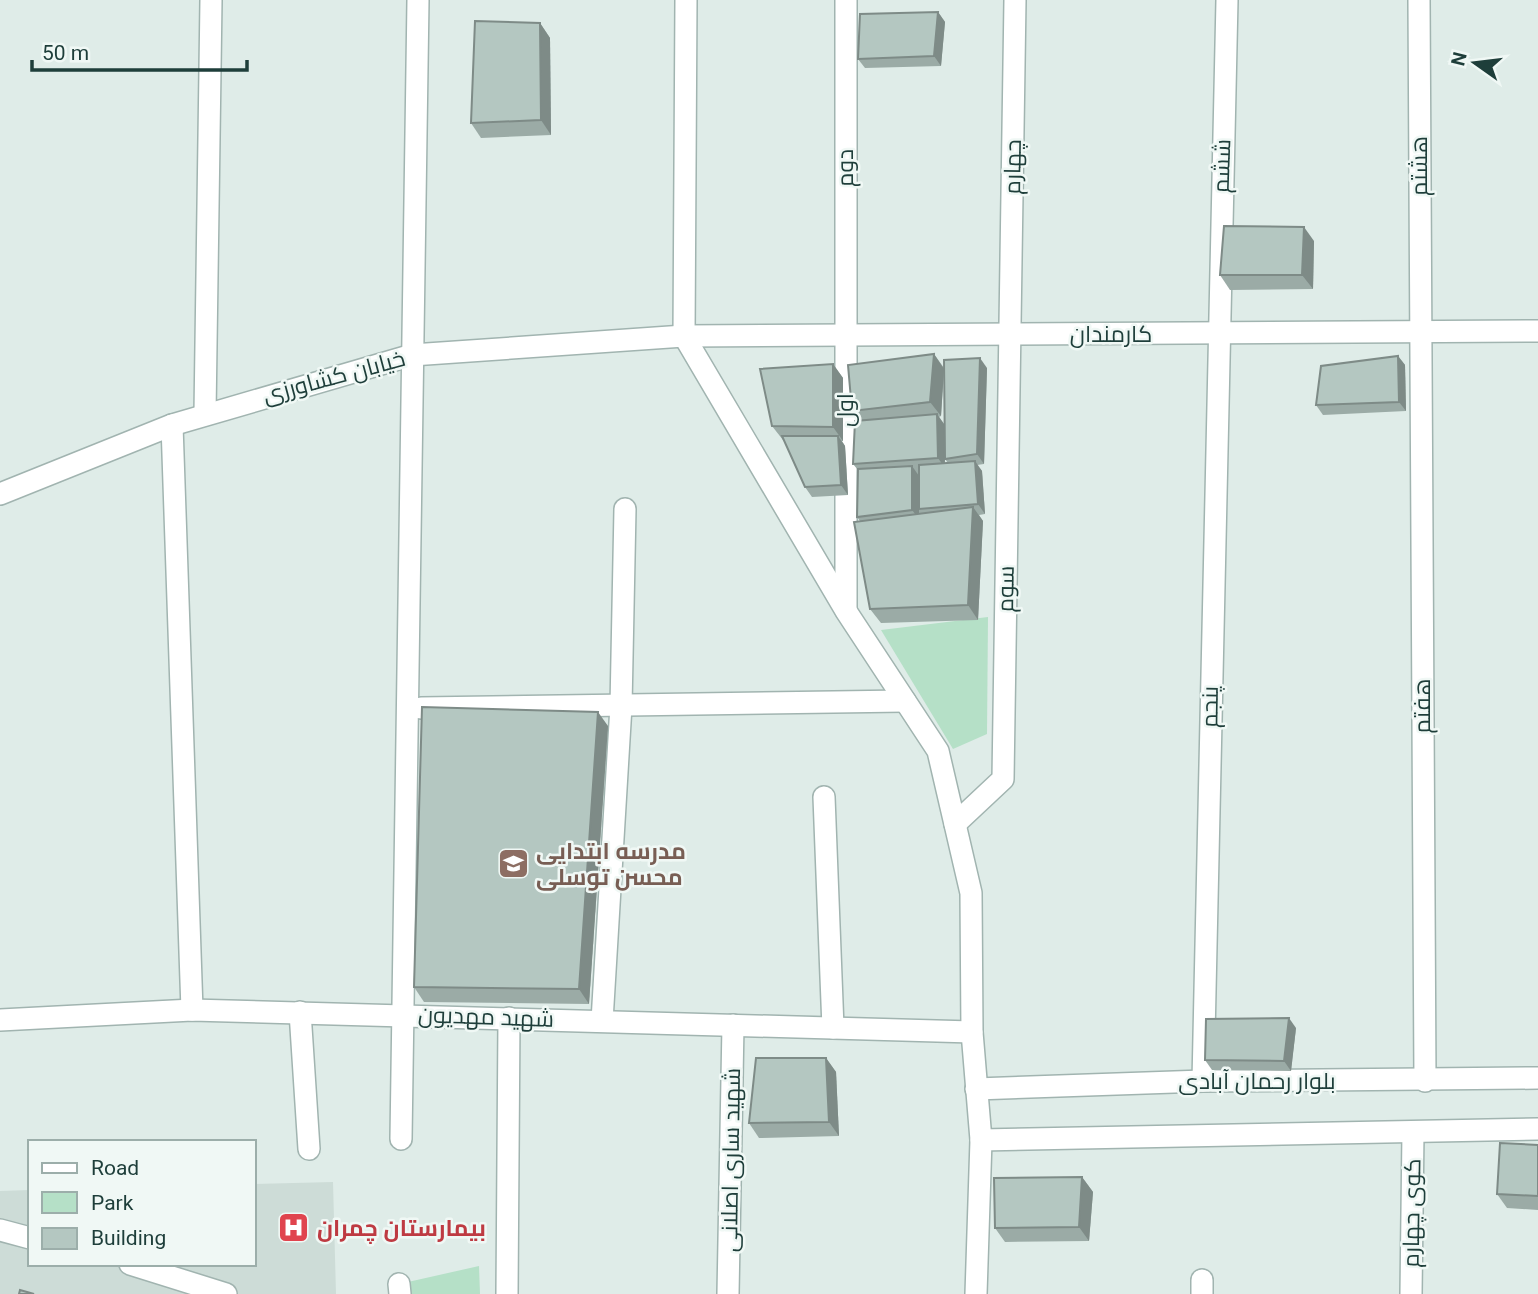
<svg xmlns="http://www.w3.org/2000/svg" width="1538" height="1294" viewBox="0 0 1538 1294" font-family="Roboto,Cairo,sans-serif">
  <style>
    .built { fill: #cddcd7 }
    .green { fill: #b5e0c7 }
    .lines { fill: none; stroke-linecap: round; stroke-linejoin: round }
    .minor-casing { stroke: #a1b4b0; stroke-width: 24 }
    .minor { stroke: #fff; stroke-width: 21 }
    .wall { fill: #9baba6; fill-rule: evenodd }
    .shaded-wall { fill: #7e8b87 }
    .building { fill: #b4c7c1; stroke: #7e8b87; stroke-width: 2 }
    .labels { text-anchor: middle; dominant-baseline: central; stroke-width: 5; stroke-linejoin: round; paint-order: stroke }
    .street-label { font-size: 23px; fill: #1e3e3a; stroke: #f0f8f5 }
    .education-label { font-size: 23px; font-weight: bold; fill: #785e54; stroke: #f0f8f5; text-anchor: start }
    .health-label { font-size: 23px; font-weight: bold; fill: #be3a42; stroke: #f0f8f5; text-anchor: start }
  </style>
  <rect width="100%" height="100%" fill="#dfece8"/>
  <polygon class="built" points="333,1182 336,1294 0,1294 0,1191 30,1190 30,1264 254,1264 254,1184"/>
  <g class="green">
    <polygon points="988,617 987,734 953,749 881,630"/>
    <polygon points="479,1266 480,1294 400,1294 399,1284"/>
  </g>
  <g class="lines">
    <defs>
      <g id="minor">
        <polyline points="686,0 684,336 846,611 938,751 971,893 972,1032 981,1140 976,1294"/>
        <polyline points="1419,0 1425,1081"/>
        <polyline points="205,414 211,0"/>
        <polyline points="172,425 192,1010"/>
        <polyline points="0,494 172,425 412,355 684,336 1538,331"/>
        <polyline points="846,610 846,0"/>
        <polyline points="421,708 905,701"/>
        <polyline points="824,797 833,1028"/>
        <polyline points="955,824 1003,779 1015,0"/>
        <polyline points="300,1012 309,1149"/>
        <polyline points="0,1020 192,1010 972,1032"/>
        <polyline points="602,1021 621,706 625,509"/>
        <polyline points="1203,1081 1227,0"/>
        <polyline points="976,1089 1203,1081 1538,1078"/>
        <polyline points="401,1139 418,0"/>
        <polyline points="981,1140 1538,1129"/>
        <polyline points="0,1230 30,1238"/>
        <polyline points="130,1264 226,1294"/>
        <polyline points="399,1284 400,1294"/>
        <polyline points="507,1294 509,1018"/>
        <polyline points="728,1294 733,1025"/>
        <polyline points="1202,1294 1202,1280"/>
        <polyline points="1411,1294 1413,1132"/>
      </g>
    </defs>
    <use href="#minor" class="minor-casing"/>
    <use href="#minor" class="minor"/>
  </g>
  <g class="wall">
    <polygon points="938,12 945,22 941,66 865,68 858,59"/>
    <polygon points="540,23 550,38 551,135 481,138 471,123"/>
    <polygon points="1314,241 1313,289 1230,290 1220,275"/>
    <path d="M934,354L944,368H987L984,464L977,465L982,471L985,514L979,515L983,521L978,620L881,623L870,609L860,521L857,517L858,470L853,464L859,421L852,411ZM944,371L945,459L948,463H945L944,424L939,417L941,416Z"/>
    <polygon points="1398,356 1405,365 1406,411 1323,415 1316,405"/>
    <polygon points="833,364 843,378 843,441 842,441 845,446 848,495 812,497 805,487 784,440 783,440 772,426"/>
    <polygon points="608,726 589,1004 424,1002 414,987"/>
    <polygon points="1296,1028 1291,1071 1212,1070 1205,1060"/>
    <polygon points="826,1058 836,1072 839,1136 759,1138 749,1123"/>
    <polygon points="1538,1145 1538,1210 1507,1208 1497,1194"/>
    <polygon points="1082,1177 1093,1192 1089,1241 1005,1242 995,1228"/>
  </g>
  <g class="shaded-wall">
    <polygon points="938,12 945,22 941,66 934,56"/>
    <polygon points="540,23 550,38 551,135 541,120"/>
    <polygon points="1304,227 1314,241 1313,289 1302,275"/>
    <polygon points="934,354 944,369 941,416 930,402"/>
    <polygon points="1398,356 1405,365 1406,411 1399,402"/>
    <polygon points="980,358 987,368 984,464 977,454"/>
    <polygon points="833,364 843,378 843,441 833,427"/>
    <polygon points="937,414 944,424 945,468 938,458"/>
    <polygon points="838,436 845,446 848,495 841,485"/>
    <polygon points="975,461 982,471 985,514 978,504"/>
    <polygon points="912,466 919,476 919,519 912,510"/>
    <polygon points="973,507 983,521 978,620 968,605"/>
    <polygon points="598,712 608,726 589,1004 579,989"/>
    <polygon points="1289,1018 1296,1028 1291,1071 1284,1061"/>
    <polygon points="826,1058 836,1072 839,1136 829,1122"/>
    <polygon points="1082,1177 1093,1192 1089,1241 1079,1227"/>
  </g>
  <g class="building">
    <polygon points="938,12 934,56 858,59 860,14"/>
    <polygon points="475,21 540,23 541,120 471,123"/>
    <polygon points="1224,226 1304,227 1302,275 1220,275"/>
    <polygon points="934,354 930,402 852,411 848,365"/>
    <polygon points="1398,356 1399,402 1316,405 1321,366"/>
    <polygon points="980,358 977,454 945,459 944,360"/>
    <polygon points="833,364 833,427 772,426 760,369"/>
    <polygon points="937,414 938,458 853,464 855,421"/>
    <polygon points="782,436 838,436 841,485 805,487"/>
    <polygon points="975,461 978,504 919,509 919,465"/>
    <polygon points="912,466 912,510 857,517 858,469"/>
    <polygon points="973,507 968,605 870,609 854,522"/>
    <polygon points="422,707 598,712 579,989 414,987"/>
    <polygon points="1289,1018 1284,1061 1205,1060 1206,1019"/>
    <polygon points="756,1058 826,1058 829,1122 749,1123"/>
    <polygon points="1500,1143 1538,1145 1538,1196 1497,1194"/>
    <polygon points="1082,1177 1079,1227 995,1228 994,1178"/>
    <polygon points="20,1290 34,1294 19,1294"/>
  </g>
  <defs>
    <symbol id="school-square" viewBox="-11 -11 22 22"><rect x="-9" y="-9" width="18" height="18" rx="4" fill="#8d6e63" stroke="#f0f8f5"/><path d="M0-5L7-2L0 1L-7-2ZM-4 1L0 2.5L4 1V4Q0 6-4 4Z" fill="#fff"/></symbol>
    <symbol id="hospital-square" viewBox="-11 -11 22 22"><rect x="-9" y="-9" width="18" height="18" rx="4" fill="#e0444e" stroke="#f0f8f5"/><path d="M-5-5h3v3.5h4V-5h3V5h-3V1.5h-4V5h-3Z" fill="#fff"/></symbol>
  </defs>
  <g fill-rule="evenodd">
    <use href="#school-square" x="496" y="846" width="35" height="35"/>
    <use href="#hospital-square" x="276" y="1210" width="35" height="35"/>
  </g>
  <g class="labels">
    <g class="street-label">
      <text transform="translate(1222 166) rotate(-88)">ششم</text>
      <text transform="translate(1419 166) rotate(-90)">هشتم</text>
      <text transform="translate(1013 167) rotate(-89)">چهارم</text>
      <text transform="translate(845 168) rotate(-90)">دوم</text>
      <text x="1111" y="334">کارمندان</text>
      <text transform="translate(334 377) rotate(-15)">خیابان کشاورزی</text>
      <text transform="translate(845 410) rotate(-90)">اول</text>
      <text transform="translate(1006 589) rotate(-89)">سوم</text>
      <text transform="translate(1422 706) rotate(-90)">هفتم</text>
      <text transform="translate(1210 707) rotate(-89)">پنجم</text>
      <text transform="translate(486 1017) rotate(2)">شهید مهدیون</text>
      <text x="1257" y="1081">بلوار رحمان آبادی</text>
      <text transform="translate(731 1160) rotate(-89)">شهید ساری اصلانی</text>
      <text transform="translate(1412 1213) rotate(-89)">کوی چهارم</text>
    </g>
    <g class="education-label">
      <text x="536" y="851">مدرسه ابتدایی<tspan x="536" dy="26">محسن توسلی</tspan></text>
    </g>
    <g class="health-label">
      <text x="317" y="1228">بیمارستان چمران</text>
    </g>
  </g>
  <rect x="28" y="1140" width="228" height="126" fill="#f0f8f5" stroke="#9caeaa" stroke-width="2"/>
  <rect x="42" y="1163" width="35" height="10" fill="#ffffff" stroke="#9caeaa" stroke-width="2"/>
  <text x="91" y="1175" font-size="21" fill="#1e3e3a">Road</text>
  <rect x="42" y="1192" width="35" height="21" fill="#b5e0c7" stroke="#9caeaa" stroke-width="2"/>
  <text x="91" y="1210" font-size="21" fill="#1e3e3a">Park</text>
  <rect x="42" y="1228" width="35" height="21" fill="#b4c7c1" stroke="#9caeaa" stroke-width="2"/>
  <text x="91" y="1245" font-size="21" fill="#1e3e3a">Building</text>
  <g transform="translate(1475 63) rotate(284)" stroke="#f0f8f5" stroke-width="5" paint-order="stroke">
  <path d="M0-5L12 26L0 18L-12 26Z" fill="#1e3e3a"/>
  <text y="-10" font-size="19" font-weight="bold" text-anchor="middle" fill="#1e3e3a">N</text>
  </g>
  <path d="M32 60v10h215v-10" fill="none" stroke="#1e3e3a" stroke-width="3.5"/>
  <text x="42" y="60" font-size="21" fill="#1e3e3a" stroke="#f0f8f5" stroke-width="5" paint-order="stroke">50 m</text>
</svg>
